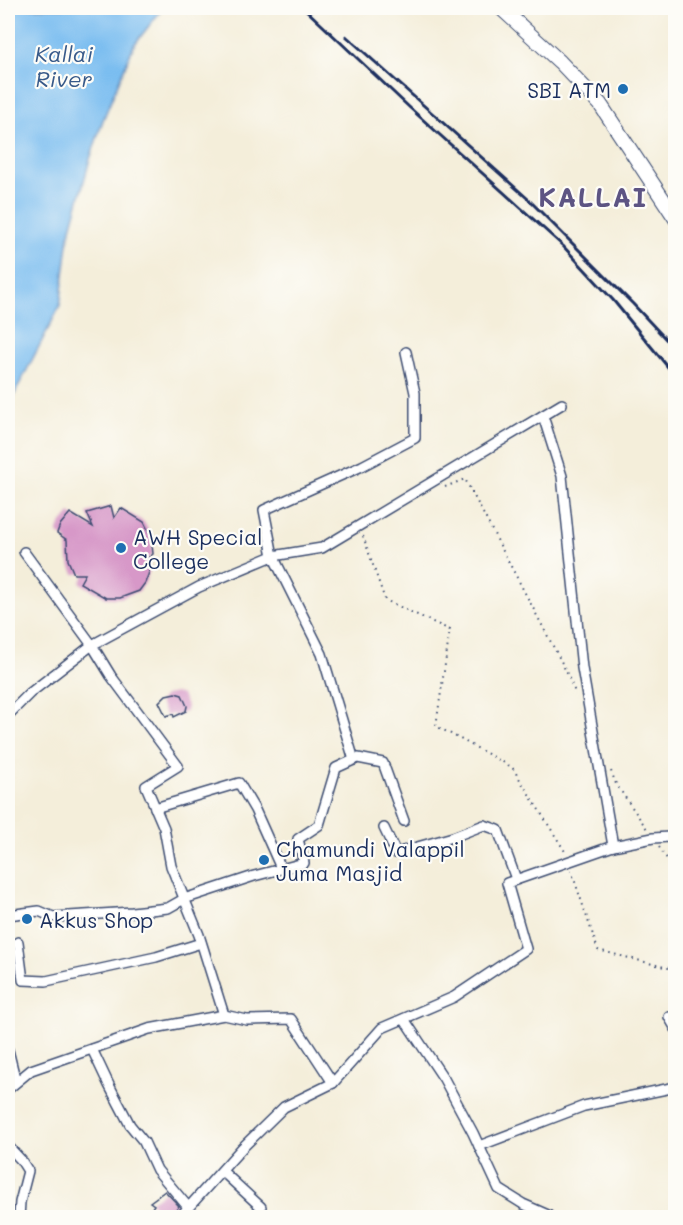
<svg xmlns="http://www.w3.org/2000/svg" width="683" height="1225" viewBox="0 0 683 1225" font-family="Mali,sans-serif">
  <style>
    .water { fill: #7abdf0; stroke: #4a76a7; stroke-width: 1.5 }
    .building { fill: #d798c8 }
    .lines { fill: none; stroke-linecap: round; stroke-linejoin: round }
    .minor-casing { stroke: #3c4c71; stroke-width: 12 }
    .primary-casing { stroke: #3c4c71; stroke-width: 16 }
    .path { stroke: #3c4c71; stroke-width: 2; stroke-dasharray: 1.5 4.5; stroke-linecap: butt }
    .minor { stroke: #fff; stroke-width: 9 }
    .primary { stroke: #fff; stroke-width: 14 }
    .rail { stroke: #1b2f5e; stroke-width: 3 }
    .poi-dot { fill: #1f6fb2; stroke: #fdfcf7; stroke-width: 2 }
    .labels { text-anchor: middle; dominant-baseline: central; stroke-width: 4.5; stroke-linejoin: round; paint-order: stroke }
    .poi-label { font-size: 21px; fill: #1b2f5e; stroke: #fdfcf7; text-anchor: start }
    .water-label { font-size: 22px; font-style: italic; fill: #385a8a; stroke: #fdfcf7 }
    .district-label { font-size: 27px; font-weight: bold; letter-spacing: 1.5px; fill: #5d5483; stroke: #fdfcf7 }
  </style>
  <rect width="100%" height="100%" fill="#fdfcf7"/>
  <filter id="ink" filterUnits="userSpaceOnUse"><feTurbulence type="fractalNoise" baseFrequency=".0167" numOctaves="2"/><feDisplacementMap in="SourceGraphic" scale="12" xChannelSelector="R" yChannelSelector="G"/><feConvolveMatrix kernelMatrix="1 2 1 2 8 2 1 2 1" color-interpolation-filters="sRGB"/></filter>
  <filter id="wash" filterUnits="userSpaceOnUse"><feTurbulence type="fractalNoise" baseFrequency=".008" numOctaves="4" result="noise"/><feDisplacementMap in="SourceGraphic" scale="24" xChannelSelector="R" yChannelSelector="G"/><feGaussianBlur stdDeviation="1.35" result="paint"/><feColorMatrix in="noise" values="0 0 0 0 0 0 0 0 0 0 0 0 0 0 0 0 0 1.4 0 .05"/><feComposite in="paint" operator="in"/></filter>
  <g filter="url(#wash)">
    <rect width="100%" height="100%" fill="#f4eeda"/>
    <polygon class="water" points="8,8 163,8 134,45 103,120 90,159 69,236 60,306 16,391 8,413"/>
    <g id="blocks">
      <g class="building">
        <polygon points="111,506 114,518 121,508 144,522 151,536 153,554 148,558 150,569 148,575 145,583 139,591 120,598 106,598 80,583 85,574 74,574 68,560 67,540 57,533 60,525 70,513 93,527 87,513"/>
        <polygon points="175,693 182,695 187,706 186,711 174,717 173,714 166,716 159,702 166,695"/>
        <polygon points="165,1191 179,1206 170,1218 155,1218 150,1211 154,1205 150,1202"/>
      </g>
    </g>
  </g>
  <g filter="url(#ink)">
    <use href="#blocks" fill-opacity="0" stroke="#3c4c71" stroke-width="1.5"/>
    <g class="lines">
      <defs>
        <g id="minor">
          <polyline points="543,416 562,476 582,668 613,846"/>
          <polyline points="8,715 30,693 92,645 24,552"/>
          <polyline points="354,760 322,654 273,556 322,548 562,404"/>
          <polyline points="155,808 239,783 255,810 281,868"/>
          <polyline points="384,828 396,853 453,837 484,825 498,830 516,879"/>
          <polyline points="8,915 39,911 53,917 132,912 168,908 184,899 254,876 304,863 298,839 319,825 336,768 358,758 383,763 404,821"/>
          <polyline points="18,942 23,980 46,981 156,957 201,943"/>
          <polyline points="224,1015 247,1020 291,1019 333,1083 382,1028 454,997 526,949 507,883 613,846 653,838 669,837 676,841"/>
          <polyline points="669,1017 676,1029"/>
          <polyline points="404,1019 444,1079 473,1133 499,1189 523,1204 548,1215 549,1218"/>
          <polyline points="92,1049 109,1085 130,1125 144,1142 157,1170 188,1207"/>
          <polyline points="8,1050 16,1082"/>
          <polyline points="8,1089 31,1070 149,1029 224,1015 199,935 171,866 164,828 146,786 178,766 111,676 92,645 199,587 273,556 264,510 362,466 415,438 415,393 406,352"/>
          <polyline points="8,1146 21,1160 28,1171 20,1202 19,1218"/>
          <polyline points="479,1146 584,1106 676,1087"/>
          <polyline points="222,1171 261,1207"/>
          <polyline points="179,1218 242,1148 284,1107 333,1083"/>
        </g>
        <polyline id="primary" points="501,8 560,62 600,104 676,219"/>
      </defs>
      <use href="#minor" class="minor-casing"/>
      <use href="#primary" class="primary-casing"/>
      <g class="path">
        <polyline points="445,487 465,479 563,665 575,692"/>
        <polyline points="363,536 385,600 450,630 436,726 512,767 566,853"/>
        <polyline points="611,771 616,784 647,829"/>
        <polyline points="659,847 676,872"/>
        <polyline points="571,870 598,950 676,970"/>
      </g>
      <use href="#minor" class="minor"/>
      <use href="#primary" class="primary"/>
      <g class="rail">
        <polyline points="304,8 410,108 563,246 613,300 676,377"/>
        <polyline points="346,36 527,198 633,304 676,350"/>
      </g>
    </g>
  </g>
  <g class="poi-dot">
    <circle cx="623" cy="89" r="6"/>
    <circle cx="121" cy="548" r="6"/>
    <circle cx="264" cy="860" r="6"/>
    <circle cx="27" cy="919" r="6"/>
  </g>
  <g class="labels">
    <g class="poi-label">
      <text x="611" y="89" text-anchor="end">SBI ATM</text>
      <text x="133" y="536">AWH Special<tspan x="133" dy="24">College</tspan></text>
      <text x="276" y="848">Chamundi Valappil<tspan x="276" dy="24">Juma Masjid</tspan></text>
      <text x="39" y="919">Akkus Shop</text>
    </g>
    <g class="water-label">
      <text x="64" y="53">Kallai<tspan x="64" dy="25">River</tspan></text>
    </g>
    <g class="district-label">
      <text x="593" y="196">KALLAI</text>
    </g>
  </g>
  <rect width="683" height="1225" fill="none" stroke="#fdfcf7" stroke-width="30"/>
</svg>
